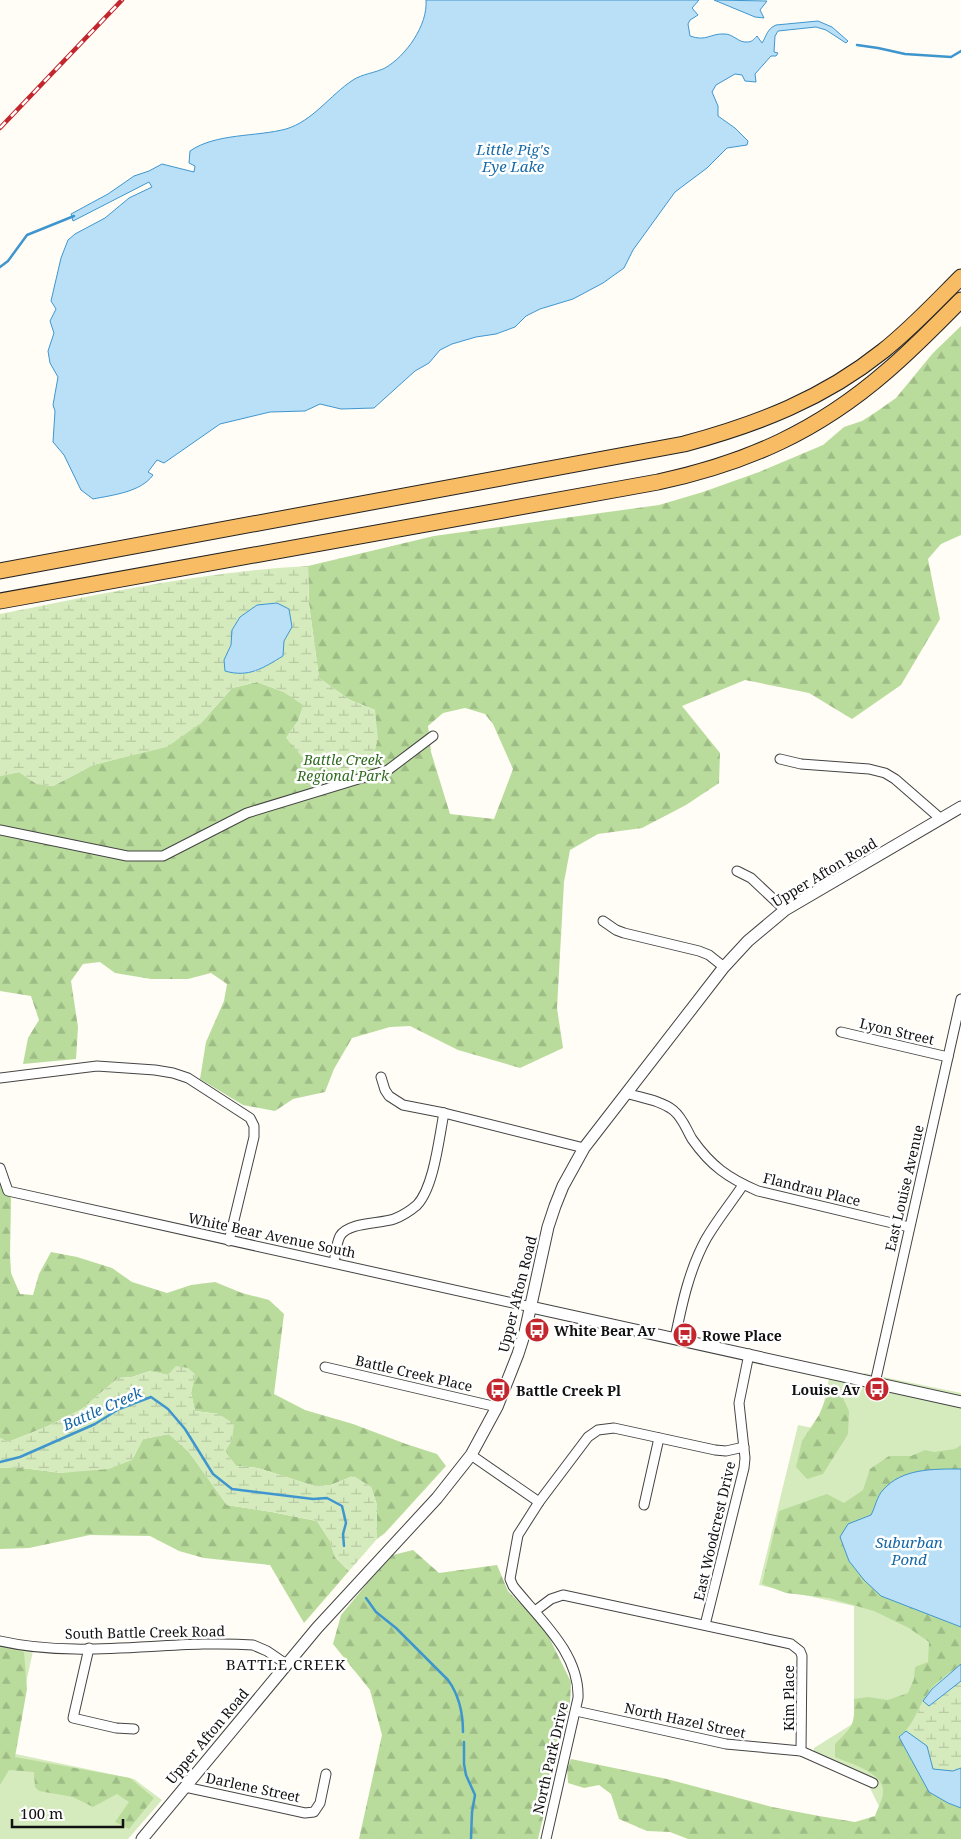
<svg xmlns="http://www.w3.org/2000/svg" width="961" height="1839" viewBox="0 0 961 1839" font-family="'Noto Serif',serif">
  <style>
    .grass { fill: #d5ebbd }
    .forest { fill: url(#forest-firs); fill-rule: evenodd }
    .wetland { fill: url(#wetland-marsh); fill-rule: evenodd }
    .water { fill: #b9e0f7; stroke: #3f96cf }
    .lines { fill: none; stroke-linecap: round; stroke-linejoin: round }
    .stream { stroke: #3f96cf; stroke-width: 2.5 }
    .minor-casing { stroke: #444; stroke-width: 11 }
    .tertiary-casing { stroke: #444; stroke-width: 13 }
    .trunk-casing { stroke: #222; stroke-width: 17 }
    .minor { stroke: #fff; stroke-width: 9 }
    .tertiary { stroke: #fff; stroke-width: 11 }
    .trunk { stroke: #f7bc64; stroke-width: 15 }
    .rail-casing { stroke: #c4262e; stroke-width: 4.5 }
    .rail { stroke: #fff; stroke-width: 2.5; stroke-dasharray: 8; stroke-linecap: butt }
    .labels { text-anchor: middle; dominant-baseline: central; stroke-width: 5; stroke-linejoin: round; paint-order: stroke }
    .park-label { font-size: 14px; font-style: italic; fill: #2f6b1f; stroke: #fff }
    .street-label { font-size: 14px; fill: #111; stroke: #fff }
    .poi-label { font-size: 14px; font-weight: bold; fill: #111; stroke: #fff; text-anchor: start }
    .water-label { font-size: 15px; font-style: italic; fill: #1768a6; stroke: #fff }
    .neighbourhood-label { font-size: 15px; letter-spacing: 1px; fill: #111; stroke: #fff }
  </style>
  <defs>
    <pattern id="forest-firs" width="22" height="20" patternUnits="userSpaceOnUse" patternTransform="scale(1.25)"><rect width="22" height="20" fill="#b9dc9c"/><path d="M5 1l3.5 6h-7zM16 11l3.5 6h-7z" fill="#9ebc85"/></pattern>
    <pattern id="wetland-marsh" width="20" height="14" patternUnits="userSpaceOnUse" patternTransform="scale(1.25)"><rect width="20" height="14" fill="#d5ebbd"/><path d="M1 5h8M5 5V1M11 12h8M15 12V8" fill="none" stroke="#b6c8a1"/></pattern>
  </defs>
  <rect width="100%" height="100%" fill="#fffdf5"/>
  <g class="grass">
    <polygon points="864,1373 961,1393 961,1839 895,1839 866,1780 813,1761 814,1748 854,1723 854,1606 759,1585 798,1425 818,1429 830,1374 862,1380"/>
    <polygon points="0,1644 33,1651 11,1753 134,1779 162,1800 128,1839 0,1839"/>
  </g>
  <g class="forest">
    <path d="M961,326V535L941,544L928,559L940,619L901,685L852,719L809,693L745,680L682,706L720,753L719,783L686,805L642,828L598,834L570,850L564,882L557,1008L563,1048L520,1068L458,1050L410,1026L390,1027L352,1038L334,1069L325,1092L293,1099L275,1111L243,1105L200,1079L206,1042L224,1001L227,984L211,973L188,979H151L115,973L100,962L83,964L71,981L78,1027L76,1059L23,1064L28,1038L39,1020L31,996L0,991V776L19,772L37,784L53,786L93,765L124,757L201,723L232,688L257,682L284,692L304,705L298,721L286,738L375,710L350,700L319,678L309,604L308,566L434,536L659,505L703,492L759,472L823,445L844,427L862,421L876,412L896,398L933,353ZM465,708L485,714L493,724L513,769L494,819L450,814L431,752L428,726L443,713Z"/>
    <polygon points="0,1181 11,1198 10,1255 11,1273 20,1294 33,1295 39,1274 51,1252 77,1257 112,1268 132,1282 167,1293 191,1285 215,1282 242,1293 269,1300 284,1314 274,1394 305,1410 353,1424 406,1444 437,1454 446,1466 385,1533 377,1539 377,1505 371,1487 353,1476 331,1485 311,1485 258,1468 236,1466 225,1451 232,1440 219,1414 195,1411 191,1393 195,1374 168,1375 150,1371 132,1377 118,1378 82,1409 46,1427 8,1442 0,1438"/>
    <polygon points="841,1394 849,1411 848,1434 823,1474 807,1479 796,1467 802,1441 819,1415 827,1396"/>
    <polygon points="169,1434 189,1452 227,1505 272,1512 317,1521 330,1541 335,1557 349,1571 304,1623 270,1565 204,1558 179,1551 150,1536 90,1535 29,1548 0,1549 0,1468 15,1467 61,1473 132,1460 143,1439"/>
    <path d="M961,1445V1469H942L882,1491L871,1515L860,1519L881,1596L961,1627V1664C951,1672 938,1680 930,1690C918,1706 915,1724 899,1737C913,1764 931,1797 961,1808V1839H688L670,1832L647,1831L619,1819L611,1794L599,1785L584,1788L568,1783L567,1769L571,1759L667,1779L772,1807L819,1816L855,1822L875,1816C877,1809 883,1800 883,1793C885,1772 850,1764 835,1757V1744C853,1726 855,1725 854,1699L868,1697L888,1700L908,1693L914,1679L915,1667L928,1662L929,1642L909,1628L874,1611L829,1598L786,1593L762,1584L779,1511L827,1494L844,1503L863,1490L870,1469L889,1456H911L925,1450L934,1452L955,1449Z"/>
    <polygon points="413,1550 439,1573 497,1565 508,1591 545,1629 571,1682 570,1703 538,1839 359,1839 382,1735 370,1690 333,1644 341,1615 370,1580 393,1555"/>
    <polygon points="0,1647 24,1652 27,1689 15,1757 130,1778 154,1798 129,1829 115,1822 129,1802 117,1794 93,1807 73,1797 39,1791 35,1787 34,1772 9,1770 0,1785"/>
  </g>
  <g class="wetland">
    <path d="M308,566L309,604L319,678L350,700L375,710L378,739L369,771H334L303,758L286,738L298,721L303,705L284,692L257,682L232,688L201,723L167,747L93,765L53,786L37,784L19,772L0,776V614C102,594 205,571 308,566ZM292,627L284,641L283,656L255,672L224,660L231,645Z"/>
    <polygon points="176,1366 188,1368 195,1374 191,1393 195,1411 219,1414 234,1424 232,1440 225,1451 236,1466 258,1468 311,1485 331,1485 353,1476 371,1487 377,1505 377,1539 349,1571 335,1557 330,1541 317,1521 272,1512 227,1505 189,1452 169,1434 143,1439 132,1460 109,1469 61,1473 15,1467 0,1468 0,1438 8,1442 46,1427 82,1409 118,1378 132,1377 150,1371 168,1375"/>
    <polygon points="961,1681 961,1768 953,1771 933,1769 927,1746 906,1731 914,1721 923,1701 929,1705"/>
  </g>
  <g class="water">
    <path d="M426,0H699L692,8L698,15L690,20L688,24L690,36C707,42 710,33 725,34C733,34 739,43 747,42C752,42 753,40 757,36L762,43C767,35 767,29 776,25L818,21L832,27L848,41L846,43L826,30L816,27L778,31L775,36L774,52L778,53L776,56H771L755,74L756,82L745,81L742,75L735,74L716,85L712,92L718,106V116L735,128L748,141L747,145L727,148L707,168L675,192L633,250L624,268L603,283L573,299L540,309L526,316L515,327L496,334L476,337L452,344L440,350L429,363L415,371L374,408L341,409L320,404L305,411L270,412L220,424L164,463L157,460L148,472L153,475C141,492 113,495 93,499L81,490L64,455L53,442L55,411L53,405L58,377L50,363L48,351L54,333L50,321L56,309L51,301L61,258L68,240L75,234L105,218L129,198L152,187L149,182L73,221L71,214L108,194L134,176L149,171L162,164L194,172L195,166L189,163L190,151C216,133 256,137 286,129C313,121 330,95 353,80C362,74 375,73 385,68C406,56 428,25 426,0Z"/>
    <polygon points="714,0 767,1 760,10 764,18 755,17"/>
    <path d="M277,603L289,609L292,627L284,641L283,656C263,668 249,678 225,671L224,660L231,645L232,630L240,617L257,605Z"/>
    <path d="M961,1469V1627L881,1596L864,1580L849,1561L840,1537L848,1524L871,1515C875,1508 877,1496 883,1490C902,1468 934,1469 961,1469Z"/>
    <polygon points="961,1664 961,1681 929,1706 923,1701 932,1689"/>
    <polygon points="906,1731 927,1746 933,1769 953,1771 961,1768 961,1808 948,1803 929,1792 899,1737"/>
  </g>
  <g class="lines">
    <g class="stream">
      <polyline points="857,45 878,48 905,54 951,57 961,51"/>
      <polyline points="0,267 8,261 27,235 74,216"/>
      <polyline points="0,1462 20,1457 95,1424 119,1409 151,1397 168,1409 185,1429 213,1474 232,1489 313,1499 327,1498 342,1506 346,1523 343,1534 344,1546"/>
      <path d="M366,1598L376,1612L396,1628L448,1680C459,1695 463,1713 463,1732"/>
      <polyline points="464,1742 464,1764 466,1775 475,1795 472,1812 471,1839"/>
    </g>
    <defs>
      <g id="minor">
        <polyline points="780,759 801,764 869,769 885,773 895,779 941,819"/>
        <polyline points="0,830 127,856 163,856 247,813 388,770 433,736"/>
        <polyline points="737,871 751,878 785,910"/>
        <polyline points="603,921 616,930 624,933 699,951 709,955 724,967"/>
        <polyline points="841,1032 948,1057"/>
        <polyline points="381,1077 385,1090 389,1096 403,1105 444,1113 584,1148"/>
        <polyline points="0,1078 97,1066 155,1070 173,1073 188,1078 250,1118 254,1126 254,1137 229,1241"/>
        <path d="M626,1093C641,1098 660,1100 673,1110C683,1118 686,1129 692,1139C711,1166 728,1178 758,1191L909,1227"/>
        <polyline points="0,1168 8,1191 531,1307"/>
        <path d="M334,1262C336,1254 336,1244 340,1236C348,1222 380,1224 394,1219C402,1216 410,1211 417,1205C434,1187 439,1138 444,1113"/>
        <path d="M675,1338C682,1304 689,1270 706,1239C717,1220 731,1203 743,1185"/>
        <polyline points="325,1367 497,1407"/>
        <polyline points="875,1383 961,999"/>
        <polyline points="471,1455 539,1502"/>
        <polyline points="644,1505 659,1438"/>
        <polyline points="535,1611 551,1599 563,1595 791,1644 800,1651 802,1656 801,1751"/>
        <polyline points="705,1625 744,1468 745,1458 739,1403 749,1354"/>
        <path d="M0,1641C83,1660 170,1639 253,1645L267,1651L286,1664"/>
        <polyline points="89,1648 73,1718 116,1728 134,1729"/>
        <polyline points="576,1711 726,1744 801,1751 873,1783"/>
        <polyline points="185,1787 305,1813 314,1812 320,1803 326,1774"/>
        <path d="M546,1839L578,1698C580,1653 538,1618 513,1586L510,1579L518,1535L539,1502L588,1437L598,1430L614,1428L715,1450L726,1451L744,1447"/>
      </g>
      <g id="tertiary">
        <polyline points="531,1307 961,1402"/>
        <polyline points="142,1839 317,1628 437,1498 471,1455 497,1407 518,1354 525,1332 548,1227 555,1206 563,1186 584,1148 724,967 748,941 785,910 961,807"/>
      </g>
      <g id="trunk">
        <path d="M0,571L684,444C758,424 823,399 883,351C911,329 936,302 961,277"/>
        <path d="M0,601L658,482C747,463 818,431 887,371C913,349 937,324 961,300"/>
      </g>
    </defs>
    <use href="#minor" class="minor-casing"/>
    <use href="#tertiary" class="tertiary-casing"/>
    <use href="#trunk" class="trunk-casing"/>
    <use href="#minor" class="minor"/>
    <use href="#tertiary" class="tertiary"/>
    <use href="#trunk" class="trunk"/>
    <defs>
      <polyline id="rail" points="0,128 122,0"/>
    </defs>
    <use href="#rail" class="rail-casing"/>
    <use href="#rail" class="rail"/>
  </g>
  <defs>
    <symbol id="bus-disc" viewBox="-11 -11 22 22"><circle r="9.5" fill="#c4262e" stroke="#fff"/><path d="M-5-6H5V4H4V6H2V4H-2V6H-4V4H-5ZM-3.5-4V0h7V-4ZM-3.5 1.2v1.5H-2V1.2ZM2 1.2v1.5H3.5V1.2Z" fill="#fff"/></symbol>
  </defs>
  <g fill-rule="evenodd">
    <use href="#bus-disc" x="523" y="1316" width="28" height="28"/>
    <use href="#bus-disc" x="671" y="1321" width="28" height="28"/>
    <use href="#bus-disc" x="863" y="1375" width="28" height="28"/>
    <use href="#bus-disc" x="484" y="1376" width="28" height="28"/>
  </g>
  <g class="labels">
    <g class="park-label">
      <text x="343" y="759">Battle Creek<tspan x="343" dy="16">Regional Park</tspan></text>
    </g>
    <g class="street-label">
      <text transform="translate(824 872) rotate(-31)">Upper Afton Road</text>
      <text transform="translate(897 1031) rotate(13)">Lyon Street</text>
      <text transform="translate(904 1188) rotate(-77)">East Louise Avenue</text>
      <text transform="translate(812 1189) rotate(14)">Flandrau Place</text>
      <text transform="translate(272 1235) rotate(12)">White Bear Avenue South</text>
      <text transform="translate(517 1294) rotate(-76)">Upper Afton Road</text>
      <text transform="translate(414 1373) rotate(13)">Battle Creek Place</text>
      <text transform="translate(714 1531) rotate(-77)">East Woodcrest Drive</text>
      <text transform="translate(145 1632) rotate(-1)">South Battle Creek Road</text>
      <text transform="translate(788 1698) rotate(-90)">Kim Place</text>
      <text transform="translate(685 1720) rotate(12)">North Hazel Street</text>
      <text transform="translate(207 1736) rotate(-50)">Upper Afton Road</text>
      <text transform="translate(550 1758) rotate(-77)">North Park Drive</text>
      <text transform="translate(253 1787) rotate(12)">Darlene Street</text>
    </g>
    <g class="poi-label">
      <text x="554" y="1330">White Bear Av</text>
      <text x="702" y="1335">Rowe Place</text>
      <text x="860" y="1389" text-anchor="end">Louise Av</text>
      <text x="516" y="1390">Battle Creek Pl</text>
    </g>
    <g class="water-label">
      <text x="513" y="149">Little Pig's<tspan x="513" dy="17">Eye Lake</tspan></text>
      <text transform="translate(102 1408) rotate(-24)">Battle Creek</text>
      <text x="909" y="1542">Suburban<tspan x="909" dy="17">Pond</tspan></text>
    </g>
    <g class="neighbourhood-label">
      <text x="286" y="1664">BATTLE CREEK</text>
    </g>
  </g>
  <path d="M12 1819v8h111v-8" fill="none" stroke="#111111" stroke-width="2.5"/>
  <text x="20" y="1819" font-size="15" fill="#111111" stroke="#ffffff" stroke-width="4" paint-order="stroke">100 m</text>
</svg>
